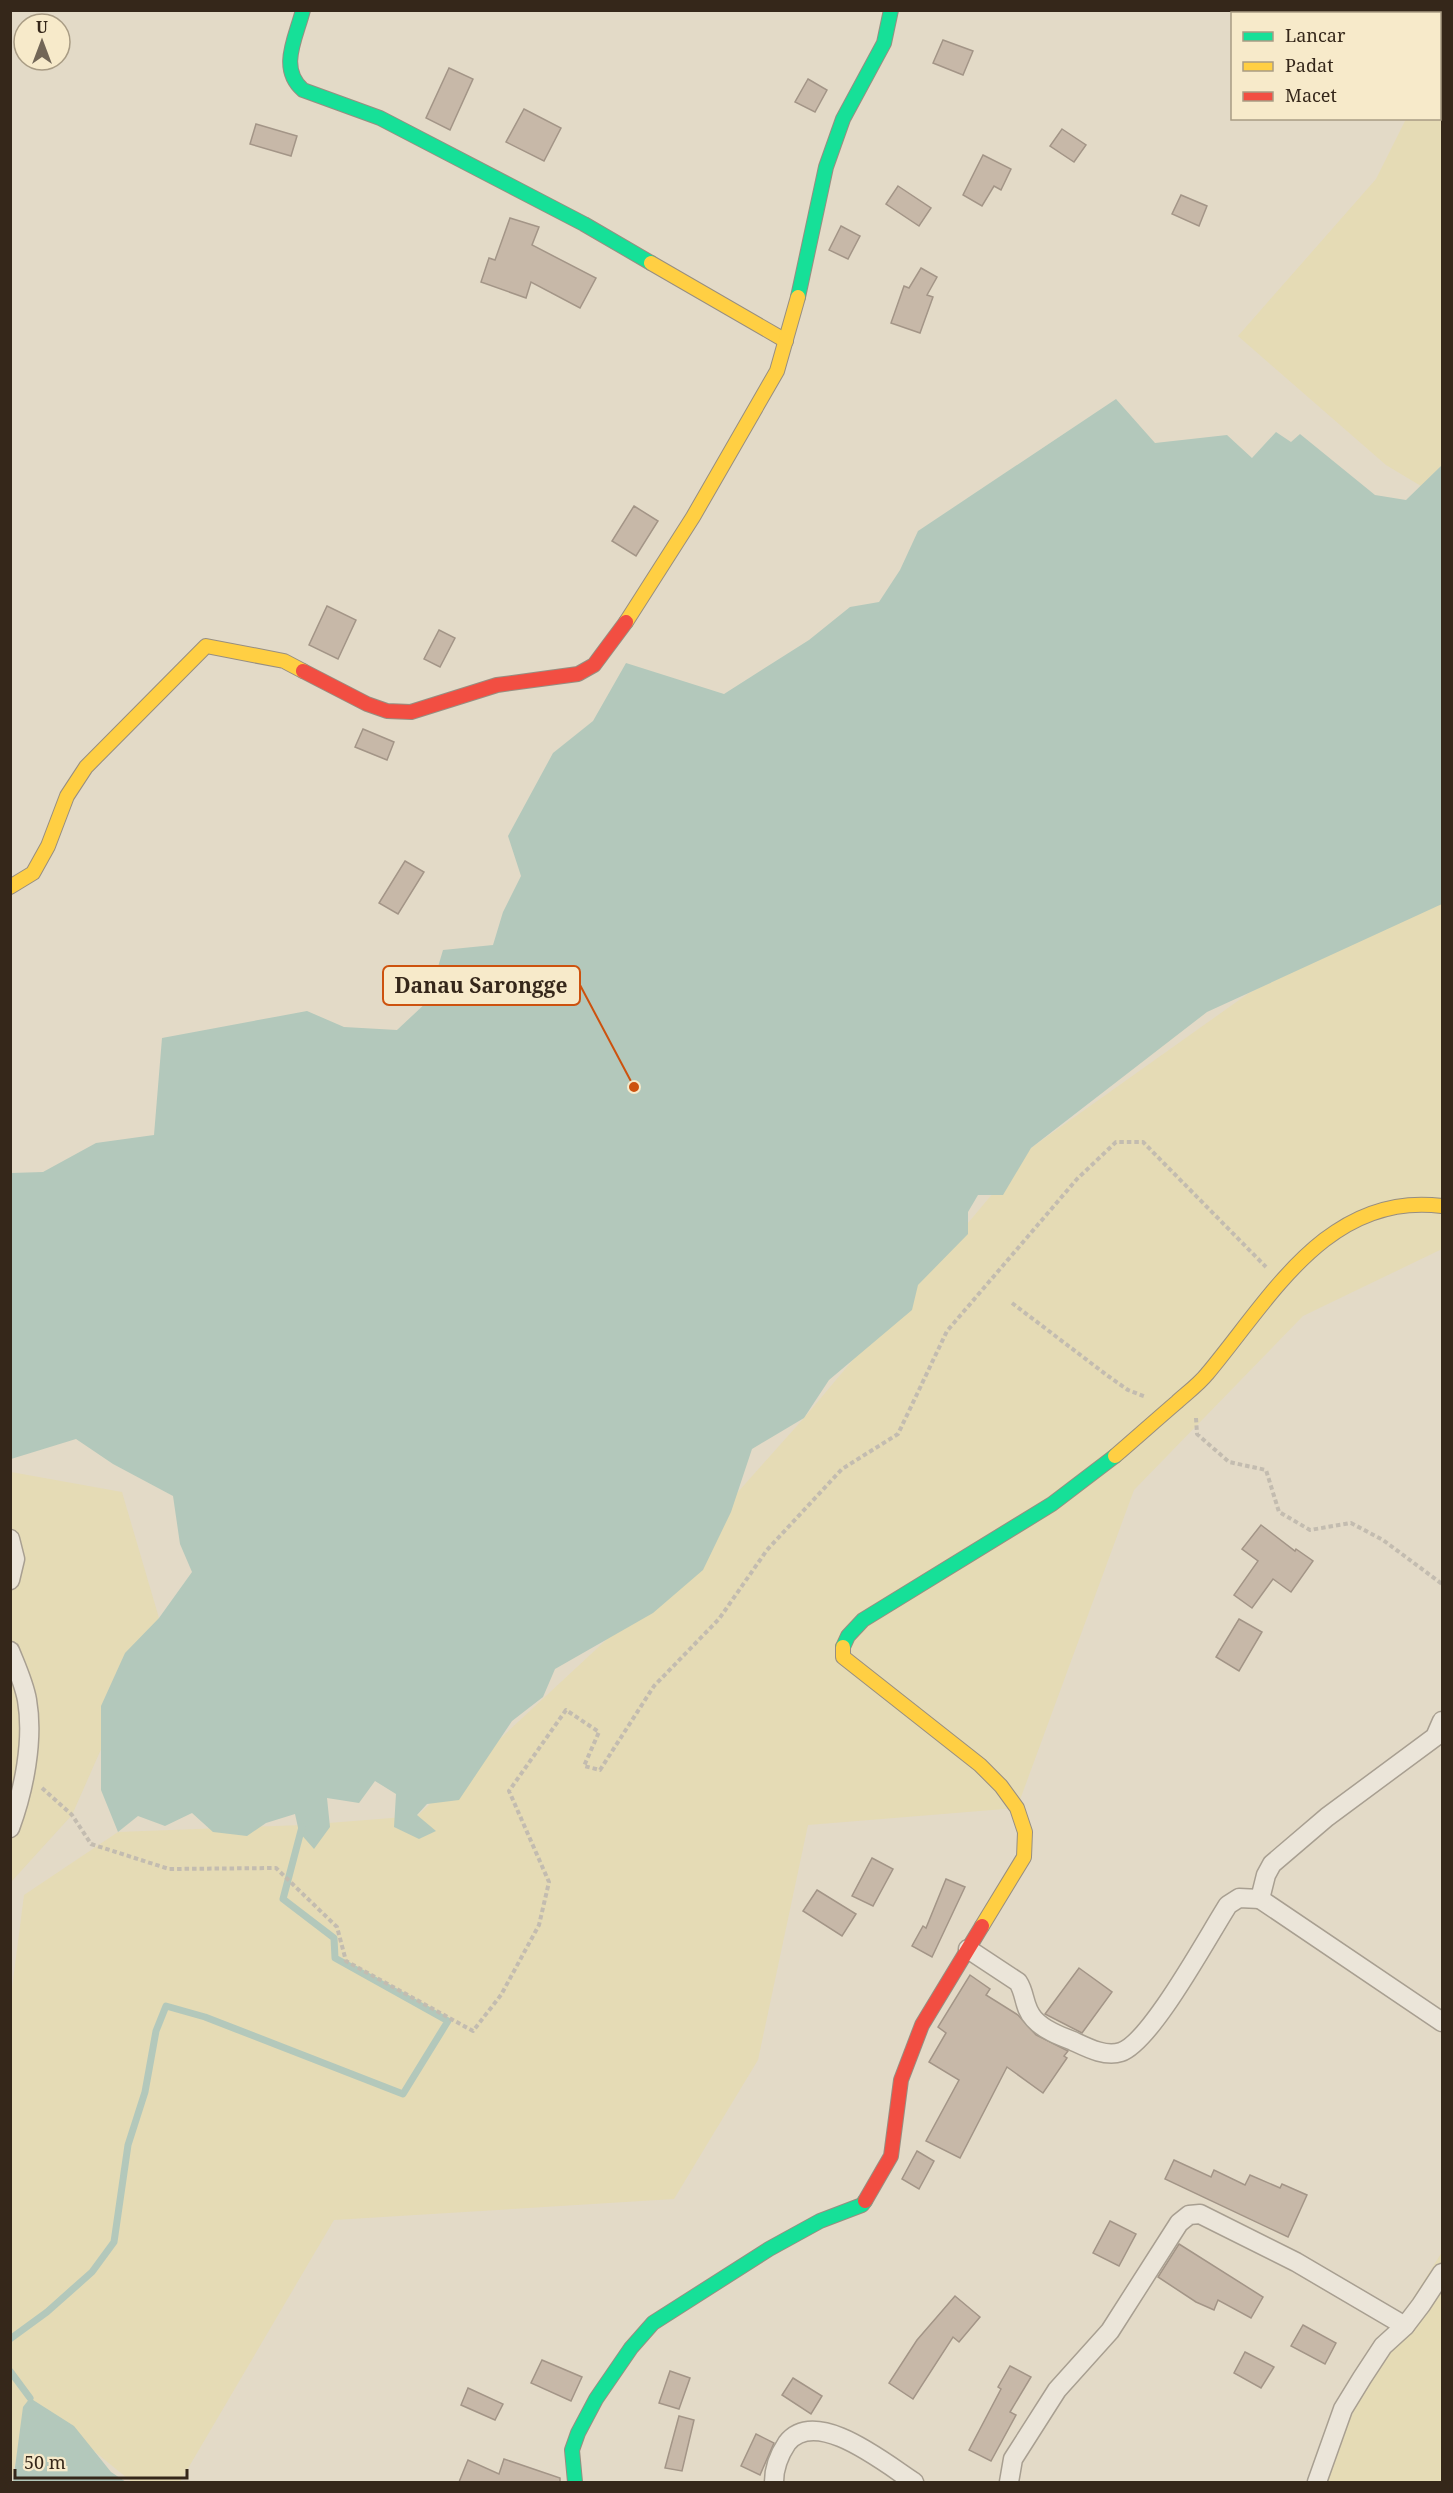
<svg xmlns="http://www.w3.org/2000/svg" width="1453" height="2493" viewBox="0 0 1453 2493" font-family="'Noto Serif',serif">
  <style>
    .farmland { fill: #e5dbb5 }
    .water { fill: #b3c8bb }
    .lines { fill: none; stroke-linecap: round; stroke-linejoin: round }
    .stream { stroke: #b3c8bb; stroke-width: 7 }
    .building { fill: #c7b8a8; stroke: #a39587; stroke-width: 1.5 }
    .street-casing { stroke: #a89f91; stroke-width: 21 }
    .fast-casing { stroke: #978e81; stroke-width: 16 }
    .slow-casing { stroke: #978e81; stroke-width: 16 }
    .jam-casing { stroke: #978e81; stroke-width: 16 }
    .path { stroke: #c3bcb0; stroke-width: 4; stroke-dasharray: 4.5 3; stroke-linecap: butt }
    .street { stroke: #ebe5d9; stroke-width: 18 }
    .fast { stroke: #16e098; stroke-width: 14 }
    .slow { stroke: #ffcf43; stroke-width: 14 }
    .jam { stroke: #f24e42; stroke-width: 14 }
    .leader { fill: none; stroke: #cd520e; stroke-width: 2 }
    .callout-dot { fill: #cd520e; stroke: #f7eaca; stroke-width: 2 }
    .callout { fill: #f7eaca; stroke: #cd520e; stroke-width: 2 }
    .callout-label { font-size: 21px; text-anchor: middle; font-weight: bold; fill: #35271a }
  </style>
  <rect width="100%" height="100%" fill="#e3dac7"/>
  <g class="farmland">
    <polygon points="1442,90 1442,465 1421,486 1386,465 1238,336 1376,179 1406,119 1440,118 1440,91"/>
    <polygon points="1442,899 1442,1249 1303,1316 1134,1490 1017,1808 808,1825 758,2060 674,2199 334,2220 180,2482 132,2482 30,2399 11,2482 10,2004 24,1895 118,1832 303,1825 417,1816 605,1641 804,1418 1031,1148 1249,993"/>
    <polygon points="11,1472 122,1492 159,1618 72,1815 11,1882"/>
    <polygon points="1442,2252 1442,2482 1322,2482 1383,2346"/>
  </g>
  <g class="water">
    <polygon points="1116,399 1155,443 1227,435 1252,458 1276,432 1291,442 1300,434 1375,495 1406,500 1442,465 1442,904 1207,1012 1031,1148 1003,1195 978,1195 968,1212 968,1234 918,1285 912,1310 829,1380 804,1418 752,1449 731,1512 703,1570 653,1613 555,1669 543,1697 512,1721 459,1800 427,1804 417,1815 436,1831 419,1839 394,1827 396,1794 375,1781 359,1803 327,1798 330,1827 314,1849 299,1832 295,1814 266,1823 247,1836 213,1832 192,1813 165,1826 138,1816 118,1832 101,1790 101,1706 125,1653 159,1618 192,1572 180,1544 173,1496 113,1464 76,1439 11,1459 11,1173 43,1172 96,1143 154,1135 162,1038 307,1011 344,1027 397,1030 428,1001 443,950 493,945 503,912 521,876 508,836 553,753 593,721 626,663 724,694 809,640 850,607 879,602 900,570 918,531"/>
    <polygon points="30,2398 74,2426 111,2472 126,2482 13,2482 23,2407"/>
  </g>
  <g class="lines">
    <g class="stream">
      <polyline points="10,2339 47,2312 92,2272 114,2242 128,2145 145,2092 156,2031 166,2006 205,2017 403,2094 448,2021 335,1958 334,1938 283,1899 302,1827"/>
      <polyline points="10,2371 30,2398"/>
    </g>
  </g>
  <g class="building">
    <polygon points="943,40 973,51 963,75 933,63"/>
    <polygon points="449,68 473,79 450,130 426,118"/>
    <polygon points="808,79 827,90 815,112 795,102"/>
    <polygon points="524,109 561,128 544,161 506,142"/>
    <polygon points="256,124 297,136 291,156 250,144"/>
    <polygon points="1062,129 1086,145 1074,162 1050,146"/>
    <polygon points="983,155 1011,169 1001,190 994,186 982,206 963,195"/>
    <polygon points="898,186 931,208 919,226 886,204"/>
    <polygon points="1181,195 1207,206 1199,226 1172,214"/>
    <polygon points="510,218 539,227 532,245 596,278 580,308 531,282 526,298 481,282 489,258 495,260"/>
    <polygon points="841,226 860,236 848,259 829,250"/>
    <polygon points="921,268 937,277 927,295 933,297 920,333 891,323 904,286 909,288"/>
    <polygon points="634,506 658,521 636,556 612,541"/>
    <polygon points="327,606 356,620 338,659 309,645"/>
    <polygon points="439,630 455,638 440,667 424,659"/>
    <polygon points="363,729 394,742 387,760 355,747"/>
    <polygon points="405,861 424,872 398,914 379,903"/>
    <polygon points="1261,1525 1295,1551 1296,1549 1313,1561 1291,1592 1273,1579 1252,1608 1234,1595 1258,1561 1242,1549"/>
    <polygon points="1239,1619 1262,1632 1239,1671 1216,1657"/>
    <polygon points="872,1858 893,1869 873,1906 852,1896"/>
    <polygon points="946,1879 965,1887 932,1957 912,1946 923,1926 926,1928"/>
    <polygon points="817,1890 856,1914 842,1936 803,1911"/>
    <polygon points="1079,1968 1112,1992 1082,2033 1045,2014"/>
    <polygon points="970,1975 990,1989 986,1995 1018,2015 1036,2035 1068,2051 1064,2056 1067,2058 1043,2093 1007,2067 960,2158 926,2141 959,2080 929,2062 946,2033 938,2027"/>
    <polygon points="917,2151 934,2161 919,2189 902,2179"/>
    <polygon points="1174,2160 1211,2177 1214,2170 1245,2185 1250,2175 1280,2188 1282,2184 1307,2195 1288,2237 1165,2179"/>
    <polygon points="1110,2221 1136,2234 1119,2266 1093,2253"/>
    <polygon points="1179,2244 1263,2297 1251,2318 1218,2300 1214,2310 1196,2302 1158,2277"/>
    <polygon points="955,2296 980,2317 959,2342 953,2337 913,2399 889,2383 917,2340"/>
    <polygon points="1303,2325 1336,2343 1325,2364 1291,2346"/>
    <polygon points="1245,2352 1274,2367 1261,2388 1234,2373"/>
    <polygon points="542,2360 582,2377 571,2401 531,2383"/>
    <polygon points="1010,2366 1031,2377 1010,2412 1016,2415 991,2461 969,2450 1001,2389 998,2387"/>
    <polygon points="670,2371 690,2378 679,2409 659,2403"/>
    <polygon points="793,2378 822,2396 811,2414 782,2395"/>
    <polygon points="468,2388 503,2404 495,2420 461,2405"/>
    <polygon points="679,2416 694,2420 682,2471 665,2468"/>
    <polygon points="756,2434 774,2443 760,2475 741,2466"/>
    <polygon points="504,2459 560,2478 560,2482 459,2482 468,2460 499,2474"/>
  </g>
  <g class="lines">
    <defs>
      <g id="street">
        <polyline points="10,1539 15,1559 10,1580"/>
        <path d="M10,1651C16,1666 24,1683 27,1700C34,1740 24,1790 10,1828"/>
        <polyline points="1442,1721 1435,1737 1327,1817 1272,1864 1266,1875 1260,1899 1442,2022"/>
        <path d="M968,1949L1018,1982C1026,1994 1023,2007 1034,2019C1044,2030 1060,2036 1073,2041C1088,2048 1105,2057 1121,2052C1151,2042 1208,1936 1228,1905L1239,1898L1260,1899"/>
        <path d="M774,2482C774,2469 779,2455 787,2443C816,2406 886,2464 914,2482"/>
        <polyline points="1009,2482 1013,2459 1057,2390 1110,2331 1179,2223 1189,2215 1200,2214 1296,2262 1405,2326"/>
        <polyline points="1317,2482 1343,2409 1362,2378 1383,2346 1405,2326 1421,2305 1442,2273"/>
      </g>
      <g id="fast">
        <path d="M303,10C296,38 278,68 303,90L380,118L584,224L651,263"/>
        <polyline points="798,297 826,167 843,119 884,43 891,10"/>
        <polyline points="843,1647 848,1636 863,1620 1052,1504 1115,1456"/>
        <polyline points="575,2482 572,2450 578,2433 596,2399 631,2348 653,2323 769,2249 820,2221 862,2205 865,2201"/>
      </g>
      <g id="slow">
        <polyline points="651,263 786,341"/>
        <polyline points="626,622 693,517 777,371 798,297"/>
        <polyline points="10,887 33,873 48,846 67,796 86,767 206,646 284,661 303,671"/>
        <path d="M1115,1456C1136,1438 1156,1420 1177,1402C1187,1393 1199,1384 1207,1374C1270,1299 1328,1191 1442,1206"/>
        <polyline points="843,1647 843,1657 980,1765 1001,1786 1017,1808 1025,1832 1024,1857 982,1926"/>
      </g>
      <g id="jam">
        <polyline points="303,671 367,704 387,711 411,712 497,685 578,674 594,665 626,622"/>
        <polyline points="865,2201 891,2156 901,2080 922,2025 982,1926"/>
      </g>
    </defs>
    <use href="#street" class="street-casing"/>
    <use href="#fast" class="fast-casing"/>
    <use href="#slow" class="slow-casing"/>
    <use href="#jam" class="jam-casing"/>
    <g class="path">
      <polyline points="1012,1303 1108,1376 1128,1390 1146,1397"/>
      <polyline points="1196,1418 1197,1434 1229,1462 1266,1470 1279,1512 1310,1530 1351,1523 1383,1540 1442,1584"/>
      <polyline points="42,1788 72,1815 91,1844 169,1869 276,1868 337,1927 346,1961 473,2031 501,1995 539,1925 549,1882 509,1791 566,1710 599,1732 584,1766 600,1770 654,1686 719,1619 767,1550 842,1469 898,1434 947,1331 1077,1179 1116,1142 1143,1142 1266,1267"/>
    </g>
    <use href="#street" class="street"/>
    <use href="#fast" class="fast"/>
    <use href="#slow" class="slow"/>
    <use href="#jam" class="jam"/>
  </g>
  <path class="leader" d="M634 1087L580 985"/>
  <circle class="callout-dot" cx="634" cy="1087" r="6"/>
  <rect class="callout" x="383" y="966" width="197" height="39" rx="6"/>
  <g class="callout-label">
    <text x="481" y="993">Danau Sarongge</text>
  </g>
  <rect width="1453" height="2493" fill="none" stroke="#35271a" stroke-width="24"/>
  <rect x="1231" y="12" width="210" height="108" fill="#f7eaca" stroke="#a99c84" stroke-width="1.5"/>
  <rect x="1243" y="32" width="30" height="9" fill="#16e098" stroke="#a99c84" stroke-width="1.5"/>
  <text x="1285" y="42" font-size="18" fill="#35271a">Lancar</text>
  <rect x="1243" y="62" width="30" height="9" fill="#ffcf43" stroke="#a99c84" stroke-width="1.5"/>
  <text x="1285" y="72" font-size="18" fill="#35271a">Padat</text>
  <rect x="1243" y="92" width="30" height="9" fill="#f24e42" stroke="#a99c84" stroke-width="1.5"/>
  <text x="1285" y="102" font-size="18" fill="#35271a">Macet</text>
  <g transform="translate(42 42)"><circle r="28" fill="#f7eaca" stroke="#a99c84" stroke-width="1.5"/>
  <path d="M0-4.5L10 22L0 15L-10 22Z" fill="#726657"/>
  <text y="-9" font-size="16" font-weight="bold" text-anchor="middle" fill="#35271a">U</text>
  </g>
  <path d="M15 2469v9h172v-9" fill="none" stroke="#35271a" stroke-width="3"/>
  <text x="24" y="2469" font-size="18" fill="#35271a" stroke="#f7eaca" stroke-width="4.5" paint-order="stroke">50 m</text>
</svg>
